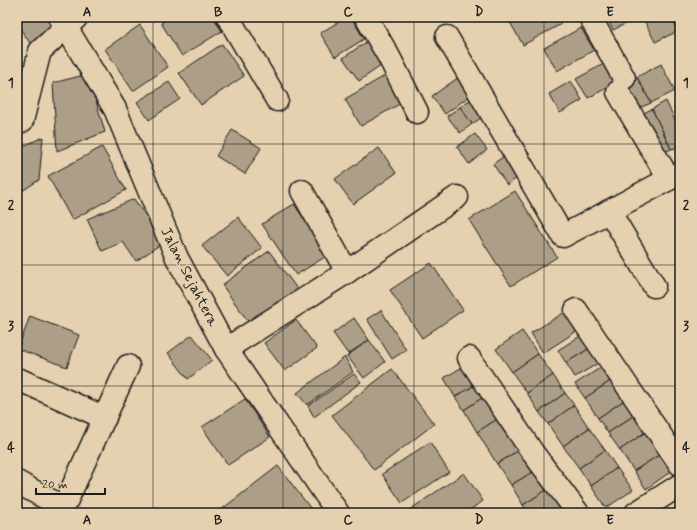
<svg xmlns="http://www.w3.org/2000/svg" width="697" height="530" viewBox="0 0 697 530" font-family="Mynerve,sans-serif">
  <style>
    .building { fill: #ad9f87; stroke: #1c1c1c }
    .lines { fill: none; stroke-linecap: round; stroke-linejoin: round }
    .street-casing { stroke: #1c1c1c; stroke-width: 25 }
    .street { stroke: #e5d1af; stroke-width: 22 }
    .grid { fill: none; stroke: #1c1c1c; stroke-width: 1; stroke-opacity: 0.55 }
    .labels { text-anchor: middle; dominant-baseline: central; stroke-width: 3; stroke-linejoin: round; paint-order: stroke }
    .street-label { font-size: 15px; fill: #1c1c1c; stroke: #e5d1af }
    .neatline { fill: none; stroke: #1c1c1c; stroke-width: 1.5 }
    .grid-label { font-size: 13px; text-anchor: middle; font-weight: bold; fill: #1c1c1c }
  </style>
  <rect width="100%" height="100%" fill="#e5d1af"/>
  <filter id="ink" filterUnits="userSpaceOnUse"><feTurbulence type="fractalNoise" baseFrequency=".025" numOctaves="2"/><feDisplacementMap in="SourceGraphic" scale="8" xChannelSelector="R" yChannelSelector="G"/><feConvolveMatrix kernelMatrix="1 2 1 2 8 2 1 2 1" color-interpolation-filters="sRGB"/></filter>
  <g filter="url(#ink)">
    <g class="building">
      <polygon points="17,17 57,17 60,21 30,43 17,24"/>
      <polygon points="171,17 213,17 222,31 182,56 161,23"/>
      <polygon points="347,17 351,17 364,39 335,57 320,33"/>
      <polygon points="507,17 540,17 541,18 544,17 557,17 561,24 523,45"/>
      <polygon points="607,17 637,17 637,18 613,30"/>
      <polygon points="650,17 671,17 678,31 655,42 644,20"/>
      <polygon points="140,25 168,67 133,91 105,49"/>
      <polygon points="581,28 594,50 557,71 544,48"/>
      <polygon points="372,38 388,61 359,81 343,58"/>
      <polygon points="222,44 244,76 201,105 179,73"/>
      <polygon points="607,62 618,82 588,98 576,79"/>
      <polygon points="661,64 675,91 651,103 637,77"/>
      <polygon points="88,74 105,132 57,151 53,83"/>
      <polygon points="388,74 403,102 361,126 345,99"/>
      <polygon points="462,75 475,92 445,114 432,96"/>
      <polygon points="637,77 651,103 632,111 618,88"/>
      <polygon points="571,81 582,100 560,113 549,94"/>
      <polygon points="169,82 180,99 149,120 137,102"/>
      <polygon points="475,96 487,114 472,124 460,107"/>
      <polygon points="666,101 680,131 680,147 671,149 652,109"/>
      <polygon points="460,107 472,124 460,133 447,116"/>
      <polygon points="652,109 671,149 659,155 641,114"/>
      <polygon points="232,130 261,148 245,174 216,156"/>
      <polygon points="475,134 487,150 469,164 457,147"/>
      <polygon points="43,137 39,180 19,193 17,190 17,149"/>
      <polygon points="102,147 126,190 72,220 48,176"/>
      <polygon points="379,148 396,173 353,204 335,179"/>
      <polygon points="507,154 521,175 507,185 493,164"/>
      <polygon points="515,191 557,257 511,286 469,220"/>
      <polygon points="134,199 164,242 136,261 123,242 102,251 87,219"/>
      <polygon points="294,204 328,255 296,275 262,224"/>
      <polygon points="238,217 262,248 227,276 202,246"/>
      <polygon points="269,251 298,290 250,324 222,285"/>
      <polygon points="431,263 463,310 422,338 390,290"/>
      <polygon points="381,310 406,350 392,359 367,319"/>
      <polygon points="565,312 577,331 543,353 531,333"/>
      <polygon points="30,316 79,335 67,367 18,349"/>
      <polygon points="354,318 369,340 348,354 333,333"/>
      <polygon points="296,320 317,348 285,371 264,343"/>
      <polygon points="522,331 538,354 512,372 496,349"/>
      <polygon points="585,333 593,346 566,363 558,350"/>
      <polygon points="192,335 212,360 188,379 168,353"/>
      <polygon points="369,340 385,362 364,378 347,356"/>
      <polygon points="593,346 602,361 575,377 566,363"/>
      <polygon points="538,354 553,375 527,393 512,372"/>
      <polygon points="345,357 353,372 307,405 297,393"/>
      <polygon points="469,363 480,382 455,397 444,378"/>
      <polygon points="603,366 612,380 585,398 575,384"/>
      <polygon points="392,369 434,424 374,470 332,415"/>
      <polygon points="354,374 361,382 314,417 308,406"/>
      <polygon points="553,375 565,393 539,412 527,393"/>
      <polygon points="612,380 626,399 598,418 585,398"/>
      <polygon points="480,382 488,394 464,410 455,397"/>
      <polygon points="565,393 574,405 548,424 539,412"/>
      <polygon points="488,394 502,416 477,432 464,410"/>
      <polygon points="245,399 270,437 228,465 202,427"/>
      <polygon points="626,399 636,414 608,433 598,418"/>
      <polygon points="574,405 589,428 563,446 548,424"/>
      <polygon points="636,414 647,431 620,450 608,433"/>
      <polygon points="502,416 522,448 497,464 477,432"/>
      <polygon points="589,428 605,450 579,468 563,446"/>
      <polygon points="647,431 662,453 634,471 620,450"/>
      <polygon points="430,442 449,472 402,503 382,474"/>
      <polygon points="522,448 536,470 511,485 497,464"/>
      <polygon points="605,450 617,468 591,486 579,468"/>
      <polygon points="662,453 673,470 646,489 634,471"/>
      <polygon points="278,466 311,509 306,513 217,513"/>
      <polygon points="617,468 633,490 606,508 591,486"/>
      <polygon points="536,470 548,489 523,505 511,485"/>
      <polygon points="464,473 483,501 465,513 405,513"/>
      <polygon points="548,489 559,507 549,513 528,513 523,505"/>
      <polygon points="680,505 680,513 668,513"/>
    </g>
    <g class="lines">
      <defs>
        <g id="street">
          <polyline points="60,17 115,109 177,258 226,349 338,513"/>
          <polyline points="228,17 277,100"/>
          <polyline points="366,17 389,57 417,112"/>
          <polyline points="590,17 624,78"/>
          <polyline points="447,37 563,236 680,173"/>
          <polyline points="618,92 669,179"/>
          <polyline points="17,123 22,121 40,51 76,18"/>
          <polyline points="609,211 654,286"/>
          <polyline points="347,272 457,197"/>
          <polyline points="576,310 680,464"/>
          <polyline points="226,349 347,272 302,191"/>
          <polyline points="469,358 533,453 578,513"/>
          <polyline points="20,380 105,418"/>
          <polyline points="17,482 64,508"/>
          <polyline points="61,513 128,366"/>
          <polyline points="636,513 680,485"/>
        </g>
      </defs>
      <use href="#street" class="street-casing"/>
      <use href="#street" class="street"/>
    </g>
  </g>
  <path class="grid" d="M153,17V513M283,17V513M414,17V513M544,17V513M17,144H680M17,265H680M17,386H680"/>
  <g class="labels">
    <g class="street-label">
      <text transform="translate(189 277) rotate(63)">Jalan Sejahtera</text>
    </g>
  </g>
  <rect width="697" height="530" fill="none" stroke="#e5d1af" stroke-width="44"/>
  <path d="M36 488v6h69v-6" fill="none" stroke="#1c1c1c" stroke-width="2"/>
  <text x="42" y="488" font-size="12" fill="#1c1c1c" stroke="#e5d1af" stroke-width="3" paint-order="stroke">20 m</text>
  <rect x="22" y="22" width="653" height="486" class="neatline"/>
  <g class="grid-label">
    <text x="87" y="16">A</text>
    <text x="218" y="16">B</text>
    <text x="348" y="16">C</text>
    <text x="479" y="16">D</text>
    <text x="610" y="16">E</text>
    <text x="11" y="87">1</text>
    <text x="686" y="87">1</text>
    <text x="11" y="209">2</text>
    <text x="686" y="209">2</text>
    <text x="11" y="330">3</text>
    <text x="686" y="330">3</text>
    <text x="11" y="452">4</text>
    <text x="686" y="452">4</text>
    <text x="87" y="524">A</text>
    <text x="218" y="524">B</text>
    <text x="348" y="524">C</text>
    <text x="479" y="524">D</text>
    <text x="610" y="524">E</text>
  </g>
</svg>
